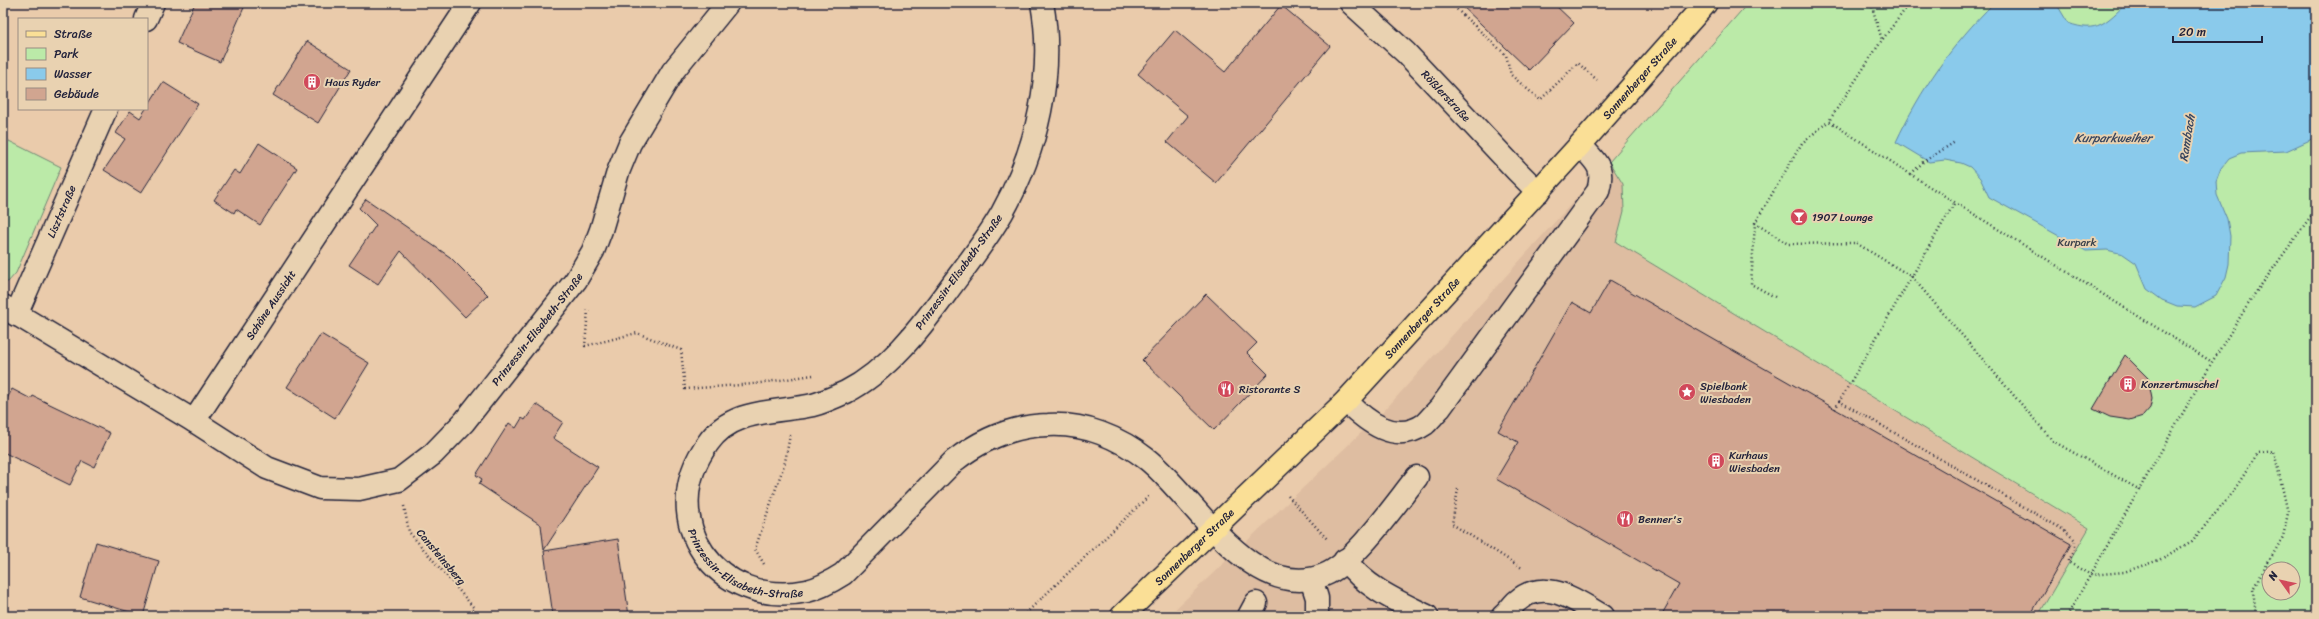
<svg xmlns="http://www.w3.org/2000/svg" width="2319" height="619" viewBox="0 0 2319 619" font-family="Sriracha,sans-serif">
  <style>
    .built { fill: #debda1 }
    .green { fill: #bbeaa8; stroke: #6e8672; fill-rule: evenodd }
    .water { fill: #8acaeb; stroke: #6087a5 }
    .building { fill: #d1a590; stroke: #22223b }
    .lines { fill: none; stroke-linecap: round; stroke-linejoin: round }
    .minor-casing { stroke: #22223b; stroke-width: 25 }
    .major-casing { stroke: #22223b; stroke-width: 25 }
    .path { stroke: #22223b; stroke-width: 2.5; stroke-dasharray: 1 3; stroke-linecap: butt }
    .minor { stroke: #e9d2b1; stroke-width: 22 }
    .major { stroke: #fadf96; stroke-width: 22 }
    .labels { text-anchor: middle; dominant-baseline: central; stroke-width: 4; stroke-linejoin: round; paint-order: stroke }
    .street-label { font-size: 11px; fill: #22223b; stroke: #e9d2b1 }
    .poi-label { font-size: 11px; fill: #22223b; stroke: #e9d2b1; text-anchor: start }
    .park-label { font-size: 11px; fill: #39404b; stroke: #e9d2b1 }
    .water-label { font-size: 12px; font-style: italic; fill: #37445e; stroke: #e9d2b1 }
  </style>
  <rect width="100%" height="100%" fill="#eacbab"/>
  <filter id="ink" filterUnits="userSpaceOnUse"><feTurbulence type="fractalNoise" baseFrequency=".025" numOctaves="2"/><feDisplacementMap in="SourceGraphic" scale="8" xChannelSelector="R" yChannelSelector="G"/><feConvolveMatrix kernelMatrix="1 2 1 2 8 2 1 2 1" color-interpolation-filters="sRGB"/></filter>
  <g filter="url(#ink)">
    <polygon class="built" points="1609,162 1623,184 1624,211 1616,242 2089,529 2038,616 1168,616 1383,412"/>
    <g class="green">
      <path d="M1748,3H2316V616H2038L2089,528L1616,242L1624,211L1623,184L1609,162ZM2269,569H2293V593H2269Z"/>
      <polygon points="3,138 61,167 16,273 8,282 3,282"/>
    </g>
    <path class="water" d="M1994,3H2056L2068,23C2098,34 2106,22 2127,3H2316V135L2310,140L2286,151L2241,153L2229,158L2221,168L2216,181L2217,195L2227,219L2230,236L2229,264L2226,277L2216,296L2195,307L2177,306L2162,300L2147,289L2136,263L2123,254L2107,250L2086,251L1989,197L1980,178L1970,167L1961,163L1945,160L1929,162L1896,142C1920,90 1953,43 1994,3Z"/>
    <g class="building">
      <polygon points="195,3 246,3 220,62 177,43"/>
      <polygon points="1459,3 1553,3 1574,23 1529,70"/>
      <polygon points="1281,5 1330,46 1216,183 1167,142 1188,116 1138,74 1175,30 1225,72"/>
      <polygon points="307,41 351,69 318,123 273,95"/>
      <polygon points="163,82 198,104 141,193 104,170 125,139 116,133 130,111 140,118"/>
      <polygon points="259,143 297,168 260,225 236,209 234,213 214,200 234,170 240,174"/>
      <polygon points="366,199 450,257 488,295 465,317 401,251 378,284 349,265 376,225 359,208"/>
      <polygon points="1610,280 2071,544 2030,616 1661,616 1679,584 1496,479 1518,442 1498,431 1572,302 1591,313"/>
      <polygon points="1206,294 1257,343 1247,353 1268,374 1214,430 1142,360"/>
      <polygon points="321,334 369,363 335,418 287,387"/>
      <polygon points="2125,355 2148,378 2152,399 2150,408 2143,416 2130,420 2110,417 2093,409"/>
      <polygon points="12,389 31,399 33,396 110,433 94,467 82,461 70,485 3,452 3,407"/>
      <polygon points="536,404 563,422 553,438 598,467 544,550 541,525 479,484 482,479 476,475 509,423 516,428 522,418 525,420"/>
      <polygon points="618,539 629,616 553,616 544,551"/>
      <polygon points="96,542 159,561 143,616 80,597"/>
    </g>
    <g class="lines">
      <defs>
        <g id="minor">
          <path id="s1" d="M1042,3C1055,74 1037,150 1002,213C986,241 965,267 946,293C919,330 887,371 846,392C835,397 824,402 813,405C776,413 732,408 708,443C653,519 717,610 807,591C820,588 832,581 843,574L954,461C982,439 1012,426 1048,425C1084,423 1119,437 1148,460C1194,497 1252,604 1324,575C1355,563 1395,504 1417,477"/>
          <path id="s2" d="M1351,3L1406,53L1517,171L1538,192"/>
          <polyline points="146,19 153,3"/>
          <path id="s3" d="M3,306L194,421L267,468L320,488L359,489L399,480L433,454L464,422L576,280L593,251L601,230L618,172L630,143L673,71L728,3"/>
          <path id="s4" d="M16,315L106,109"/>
          <path d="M1346,401C1366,421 1395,445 1425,424C1430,419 1435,413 1440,408L1598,191C1605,167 1596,162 1580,145"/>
          <path id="s5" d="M194,421L470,3"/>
          <path d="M1345,560C1366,588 1397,601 1427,616"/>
          <polyline points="1311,579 1317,598 1317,616"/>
          <polyline points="1249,616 1256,603"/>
          <path d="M1503,616C1508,612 1512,606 1516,602C1545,576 1576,601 1603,616"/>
        </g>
        <g id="major">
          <path id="s6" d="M1122,616L1346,401L1580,145L1706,3"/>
        </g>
      </defs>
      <use href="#minor" class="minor-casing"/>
      <use href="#major" class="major-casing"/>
      <g class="path">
        <polyline points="1871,3 1882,40"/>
        <polyline points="1910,3 1882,40 1829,121 1927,185 2212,362"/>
        <polyline points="1451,4 1506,55 1511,75 1540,100 1578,63 1597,80"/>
        <polyline points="1911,174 1923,162 1955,142"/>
        <polyline points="3,181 7,198 3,206"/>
        <polyline points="1755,223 1788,244 1856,243 1912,277 2053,441 2140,490"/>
        <polyline points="1775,297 1751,284 1755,223 1802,143 1829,121"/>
        <polyline points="588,310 585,346 637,333 681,350 685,389 754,384 813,375"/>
        <polyline points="1839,401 2064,530 2075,540 2075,550 2068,562 2091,575 2124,572 2159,560 2192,541 2231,495 2258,453 2274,451 2288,513 2283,537 2253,589 2256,616"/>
        <polyline points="1835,409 1955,202"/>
        <polyline points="1458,489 1452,524 1522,568"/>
        <polyline points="1288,496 1328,540"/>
        <polyline points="404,506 409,532 474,608 469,616"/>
        <polyline points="764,564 755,549 785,462 790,435"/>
        <polyline points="1023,616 1149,496"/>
        <polyline points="2067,616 2212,362 2254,295 2316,209"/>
      </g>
      <use href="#minor" class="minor"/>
      <use href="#major" class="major"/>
    </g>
  </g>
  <defs>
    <symbol id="building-disc" viewBox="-11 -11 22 22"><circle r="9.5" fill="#d1495b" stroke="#e9d2b1"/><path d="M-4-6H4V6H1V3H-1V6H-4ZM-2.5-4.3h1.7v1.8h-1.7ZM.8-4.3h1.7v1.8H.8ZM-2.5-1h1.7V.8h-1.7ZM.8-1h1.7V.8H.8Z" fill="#fff"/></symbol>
    <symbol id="bar-disc" viewBox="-11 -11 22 22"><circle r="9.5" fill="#d1495b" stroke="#e9d2b1"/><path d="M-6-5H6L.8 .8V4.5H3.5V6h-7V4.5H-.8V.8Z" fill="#fff"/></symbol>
    <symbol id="restaurant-disc" viewBox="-11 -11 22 22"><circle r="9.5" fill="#d1495b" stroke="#e9d2b1"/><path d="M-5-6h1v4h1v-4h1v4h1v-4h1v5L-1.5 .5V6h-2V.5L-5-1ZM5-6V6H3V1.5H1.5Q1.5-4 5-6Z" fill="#fff"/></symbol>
    <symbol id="sight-disc" viewBox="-11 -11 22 22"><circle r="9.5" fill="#d1495b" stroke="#e9d2b1"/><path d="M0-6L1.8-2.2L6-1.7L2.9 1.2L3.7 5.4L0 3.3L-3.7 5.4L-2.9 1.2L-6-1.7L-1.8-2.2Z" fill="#fff"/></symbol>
  </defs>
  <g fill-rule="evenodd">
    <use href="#building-disc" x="302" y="72" width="20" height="20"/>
    <use href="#bar-disc" x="1789" y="207" width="20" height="20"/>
    <use href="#building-disc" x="2118" y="374" width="20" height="20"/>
    <use href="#restaurant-disc" x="1216" y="379" width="20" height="20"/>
    <use href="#sight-disc" x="1677" y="382" width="20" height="20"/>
    <use href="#building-disc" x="1706" y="451" width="20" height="20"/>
    <use href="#restaurant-disc" x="1615" y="509" width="20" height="20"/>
  </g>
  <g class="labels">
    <g class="street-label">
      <text stroke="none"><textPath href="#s6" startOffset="747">Sonnenberger Straße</textPath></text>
      <text stroke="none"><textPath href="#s2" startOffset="133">Rößlerstraße</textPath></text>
      <text stroke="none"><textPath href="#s4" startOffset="113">Lisztstraße</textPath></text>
      <text transform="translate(959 272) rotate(-54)">Prinzessin-Elisabeth-Straße</text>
      <text stroke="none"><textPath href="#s5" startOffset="139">Schöne Aussicht</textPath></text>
      <text stroke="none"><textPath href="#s6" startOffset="423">Sonnenberger Straße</textPath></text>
      <text stroke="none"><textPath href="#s3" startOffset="652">Prinzessin-Elisabeth-Straße</textPath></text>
      <text stroke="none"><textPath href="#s6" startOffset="100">Sonnenberger Straße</textPath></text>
      <text transform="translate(441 557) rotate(50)">Cansteinsberg</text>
      <text stroke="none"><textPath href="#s1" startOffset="769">Prinzessin-Elisabeth-Straße</textPath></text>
    </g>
    <g class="poi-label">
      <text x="325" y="82">Haus Ryder</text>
      <text x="1812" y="217">1907 Lounge</text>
      <text x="2141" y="384">Konzertmuschel</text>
      <text x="1700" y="386">Spielbank<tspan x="1700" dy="13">Wiesbaden</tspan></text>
      <text x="1239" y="389">Ristorante S</text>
      <text x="1729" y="455">Kurhaus<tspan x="1729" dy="13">Wiesbaden</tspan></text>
      <text x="1638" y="519">Benner's</text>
    </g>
    <g class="park-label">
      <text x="2077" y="242">Kurpark</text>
    </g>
    <g class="water-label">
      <text x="2113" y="138">Kurparkweiher</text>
      <text transform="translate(2187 138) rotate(-81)">Rambach</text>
    </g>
  </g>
  <rect width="2319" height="619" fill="none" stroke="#e9d2b1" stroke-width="16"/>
  <rect x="8" y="8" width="2303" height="603" fill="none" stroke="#22223b" stroke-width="1.5" filter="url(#ink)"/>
  <rect x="18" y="18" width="130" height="92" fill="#e9d2b1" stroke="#998c82"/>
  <rect x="26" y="31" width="20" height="6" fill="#fadf96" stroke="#998c82"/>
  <text x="54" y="38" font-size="12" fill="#22223b">Straße</text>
  <rect x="26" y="48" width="20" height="12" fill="#bbeaa8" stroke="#998c82"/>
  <text x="54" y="58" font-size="12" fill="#22223b">Park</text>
  <rect x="26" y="68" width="20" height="12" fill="#8acaeb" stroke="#998c82"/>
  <text x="54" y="78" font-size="12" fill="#22223b">Wasser</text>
  <rect x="26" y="88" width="20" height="12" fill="#d1a590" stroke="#998c82"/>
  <text x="54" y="98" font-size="12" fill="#22223b">Gebäude</text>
  <g transform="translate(2281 581) rotate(303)"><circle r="19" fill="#e9d2b1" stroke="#998c82"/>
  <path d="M0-3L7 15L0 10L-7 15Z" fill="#d1495b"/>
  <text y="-6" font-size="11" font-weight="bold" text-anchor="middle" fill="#22223b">N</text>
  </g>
  <path d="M2173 36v6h89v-6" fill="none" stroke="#22223b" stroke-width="2"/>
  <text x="2179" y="36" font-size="12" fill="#22223b" stroke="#e9d2b1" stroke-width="3" paint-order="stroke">20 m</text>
</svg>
